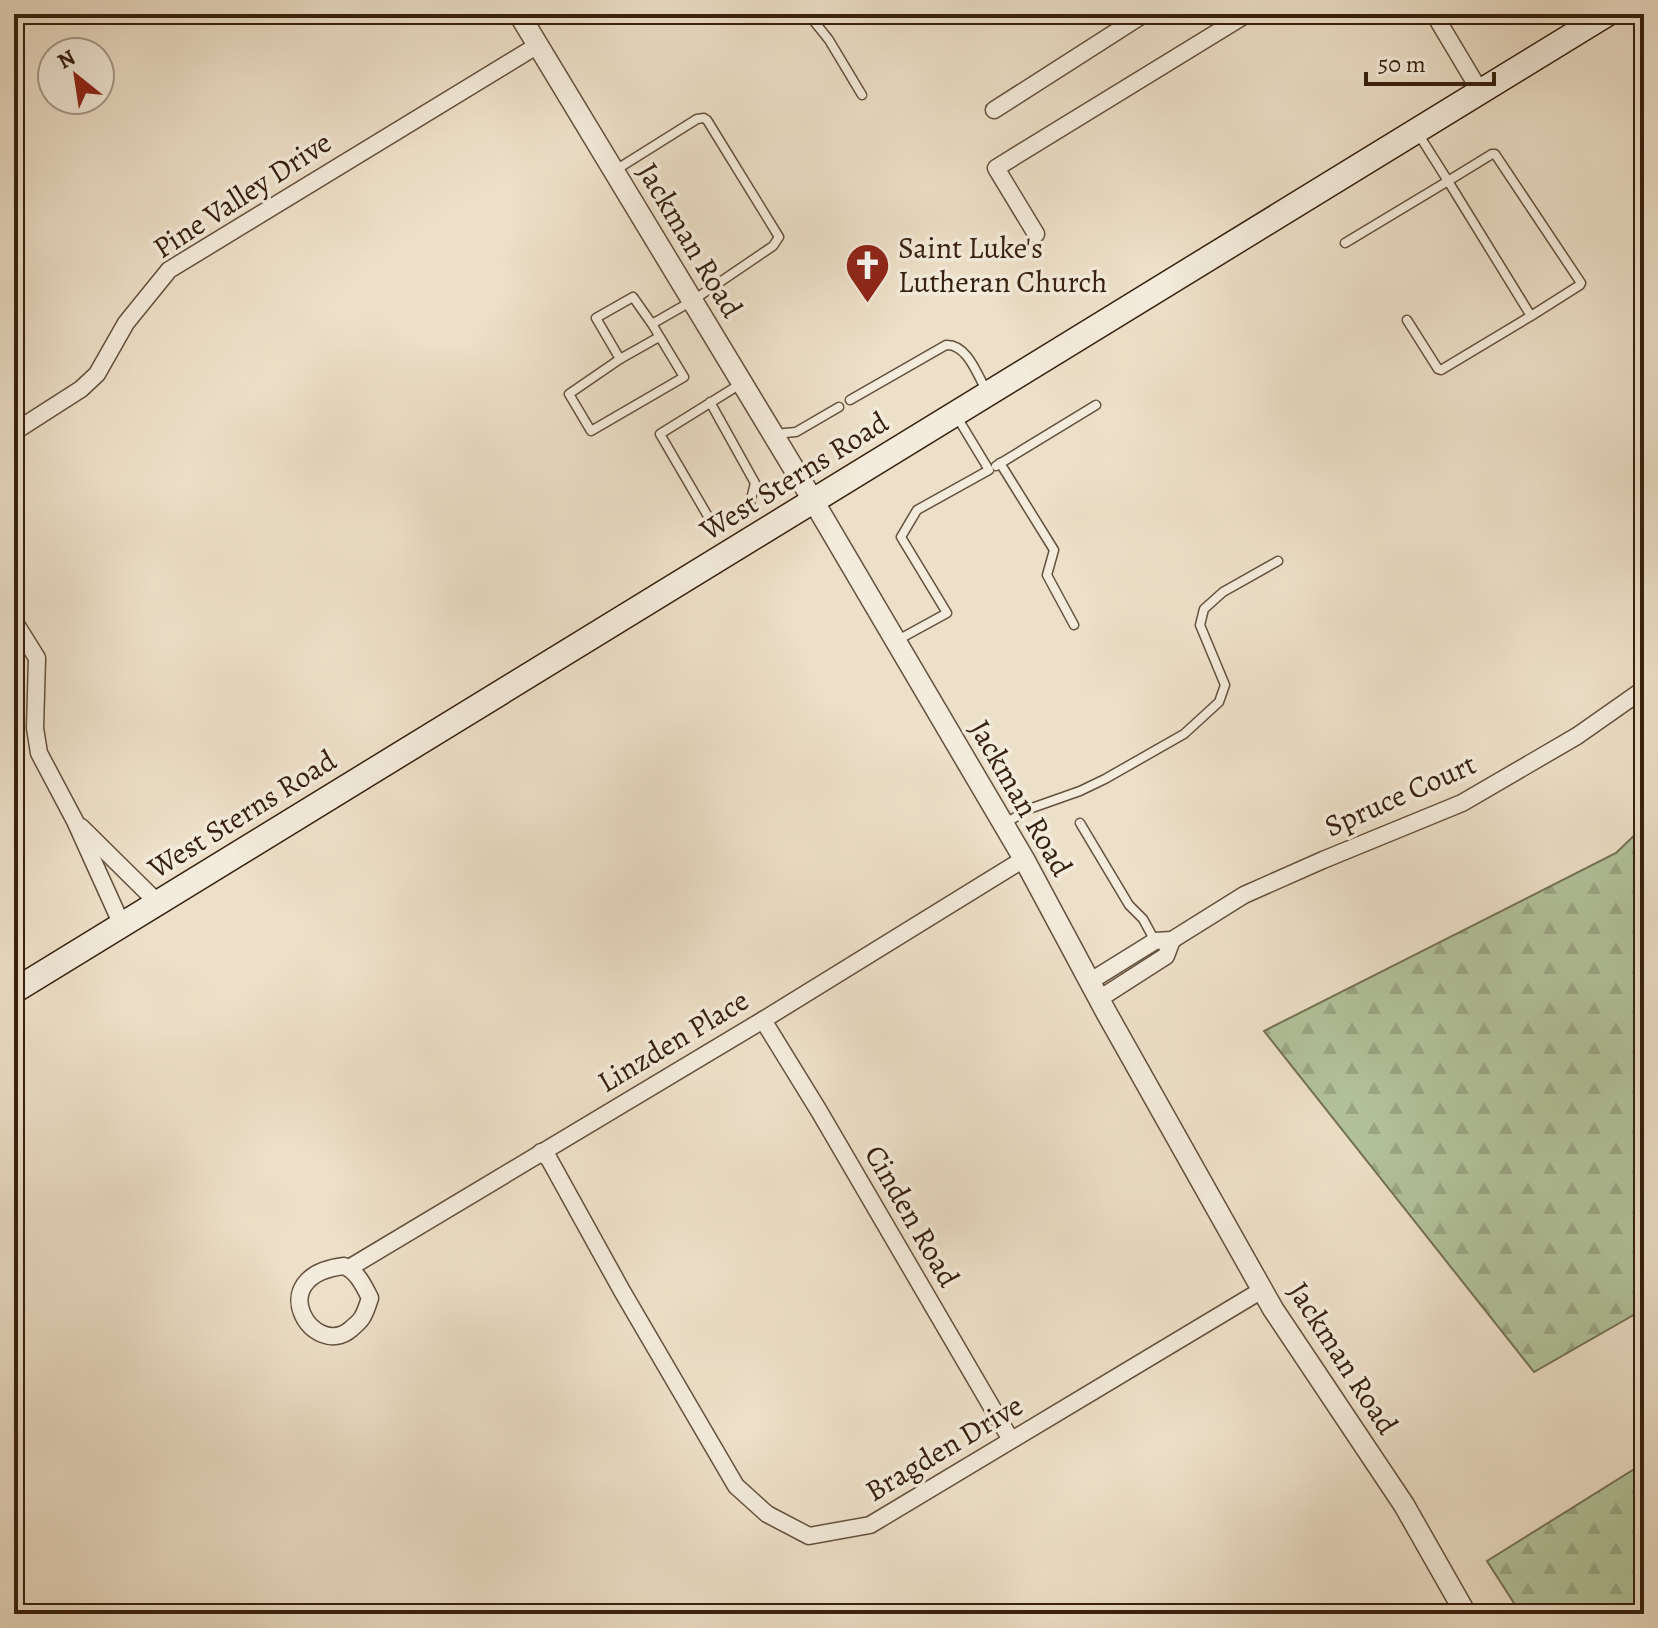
<svg xmlns="http://www.w3.org/2000/svg" width="1658" height="1628" viewBox="0 0 1658 1628" font-family="Alegreya,serif">
  <style>
    .forest { fill: url(#forest-firs); stroke: #747254; stroke-width: 2 }
    .lines { fill: none; stroke-linecap: round; stroke-linejoin: round }
    .service-casing { stroke: #64503c; stroke-width: 11 }
    .minor-casing { stroke: #64503c; stroke-width: 19 }
    .tertiary-casing { stroke: #64503c; stroke-width: 23 }
    .secondary-casing { stroke: #36200e; stroke-width: 27 }
    .service { stroke: #f3ebdb; stroke-width: 8 }
    .minor { stroke: #f3ebdb; stroke-width: 16 }
    .tertiary { stroke: #f3ebdb; stroke-width: 20 }
    .secondary { stroke: #f3ebdb; stroke-width: 24 }
    .labels { text-anchor: middle; dominant-baseline: central; stroke-width: 7; stroke-linejoin: round; paint-order: stroke }
    .street-label { font-size: 30px; fill: #36200e; stroke: #f3ebdb }
    .poi-label { font-size: 30px; fill: #36200e; stroke: #f3ebdb; text-anchor: start }
  </style>
  <defs>
    <pattern id="forest-firs" width="22" height="20" patternUnits="userSpaceOnUse" patternTransform="scale(2)"><rect width="22" height="20" fill="#b2c39b"/><path d="M5 1l3.5 6h-7zM16 11l3.5 6h-7z" fill="#9aa784"/></pattern>
  </defs>
  <rect width="100%" height="100%" fill="#ede0c8"/>
  <filter id="stains"><feTurbulence type="fractalNoise" baseFrequency=".0025" numOctaves="4"/><feColorMatrix values="0 0 0 0 .2 0 0 0 0 .09 0 0 0 0 .02 0 0 0 .5 -.17"/></filter>
  <radialGradient id="worn" r=".72"><stop offset=".6" stop-color="#630" stop-opacity="0"/><stop offset="1" stop-color="#630" stop-opacity=".3"/></radialGradient>
  <g class="forest">
    <polygon points="1644,826 1644,1309 1534,1372 1264,1031 1616,853"/>
    <polygon points="1644,1463 1644,1614 1521,1614 1487,1561"/>
  </g>
  <g class="lines">
    <defs>
      <g id="service">
        <polyline points="793,14 813,20 829,40 862,95"/>
        <polyline points="614,171 697,119 704,118 707,120 779,237 773,246 692,301 652,324 633,297 596,318 620,359 569,394 591,431 684,377 652,324"/>
        <polyline points="1345,243 1448,181 1419,135"/>
        <polyline points="1407,320 1438,369 1441,370 1531,316 1448,181 1492,154 1495,154 1581,283 1580,285 1531,316"/>
        <polyline points="620,359 659,337"/>
        <path d="M850,400L946,345C967,344 977,374 986,390"/>
        <polyline points="710,402 755,483 750,503 739,515 724,521 709,518 660,434 742,383"/>
        <polyline points="774,434 796,432 839,407"/>
        <polyline points="1000,463 1054,550 1047,575 1074,625"/>
        <polyline points="996,466 1096,405"/>
        <polyline points="896,641 947,613 901,537 917,510 989,470 957,417"/>
        <polyline points="1080,823 1129,905 1143,919 1155,941"/>
        <polyline points="1004,824 1029,809 1080,791 1105,779 1184,734 1219,702 1225,685 1200,625 1204,609 1223,592 1278,561"/>
      </g>
      <g id="minor">
        <polyline points="1434,14 1480,91"/>
        <polyline points="994,110 1144,14"/>
        <polyline points="1036,234 996,168 1247,14"/>
        <polyline points="14,432 81,389 97,374 126,323 169,270 538,45"/>
        <polyline points="14,621 37,658 35,728 39,753 75,821 122,925"/>
        <polyline points="81,827 158,903"/>
        <polyline points="1089,982 1155,941 1172,940 1244,895 1323,860 1462,803 1577,736 1644,689"/>
        <polyline points="1099,999 1166,956 1172,940"/>
        <polyline points="763,1020 819,1111 1011,1440"/>
        <polyline points="541,1152 549,1159 622,1291 736,1486 767,1514 809,1536 870,1525 1262,1290"/>
        <path d="M344,1266C357,1271 364,1286 370,1298C368,1304 366,1311 363,1316C361,1321 355,1325 351,1329C314,1361 260,1276 344,1266Z"/>
        <polyline points="349,1268 763,1020 1024,859"/>
      </g>
      <polyline id="tertiary" points="519,14 814,502 1024,859 1106,1012 1273,1309 1404,1505 1466,1614"/>
      <polyline id="secondary" points="14,991 1607,14"/>
    </defs>
    <use href="#service" class="service-casing"/>
    <use href="#minor" class="minor-casing"/>
    <use href="#tertiary" class="tertiary-casing"/>
    <use href="#secondary" class="secondary-casing"/>
    <use href="#service" class="service"/>
    <use href="#minor" class="minor"/>
    <use href="#tertiary" class="tertiary"/>
    <use href="#secondary" class="secondary"/>
  </g>
  <defs>
    <symbol id="church-pin" viewBox="-11 -11 22 30"><path d="M0 17L-7.5 6A9.5 9.5 0 1 1 7.5 6Z" fill="#8f2418" stroke="#f3ebdb"/><path d="M-1.2-6h2.4v3.5h3.3v2.4h-3.3V6h-2.4V-.1h-3.3v-2.4h3.3Z" fill="#fff"/></symbol>
  </defs>
  <g fill-rule="evenodd">
    <use href="#church-pin" x="842" y="240" width="51" height="69"/>
  </g>
  <g class="labels">
    <g class="street-label">
      <text transform="translate(242 195) rotate(-33)">Pine Valley Drive</text>
      <text transform="translate(690 240) rotate(59)">Jackman Road</text>
      <text transform="translate(794 476) rotate(-32)">West Sterns Road</text>
      <text transform="translate(1400 795) rotate(-24)">Spruce Court</text>
      <text transform="translate(1021 798) rotate(60)">Jackman Road</text>
      <text transform="translate(242 814) rotate(-32)">West Sterns Road</text>
      <text transform="translate(673 1041) rotate(-31)">Linzden Place</text>
      <text transform="translate(912 1216) rotate(60)">Cinden Road</text>
      <text transform="translate(1343 1358) rotate(57)">Jackman Road</text>
      <text transform="translate(944 1448) rotate(-31)">Bragden Drive</text>
    </g>
    <g class="poi-label">
      <text x="898" y="248">Saint Luke's<tspan x="898" dy="34">Lutheran Church</tspan></text>
    </g>
  </g>
  <rect width="1658" height="1628" fill="none" stroke="#ede0c8" stroke-width="48"/>
  <rect x="16" y="16" width="1626" height="1596" fill="none" stroke="#36200e" stroke-width="4"/>
  <rect x="24" y="24" width="1610" height="1580" fill="none" stroke="#36200e" stroke-width="2"/>
  <g transform="translate(76 76) rotate(330)"><circle r="38" fill="#f3ebdb" stroke="#a79a89" stroke-width="2"/>
  <path d="M0-6L14 30L0 20L-14 30Z" fill="#8f2418"/>
  <text y="-12" font-size="22" font-weight="bold" text-anchor="middle" fill="#36200e">N</text>
  </g>
  <path d="M1366 72v12h128v-12" fill="none" stroke="#36200e" stroke-width="4"/>
  <text x="1378" y="72" font-size="24" fill="#36200e" stroke="#f3ebdb" stroke-width="6" paint-order="stroke">50 m</text>
  <rect width="100%" height="100%" filter="url(#stains)"/>
  <rect width="100%" height="100%" fill="url(#worn)"/>
</svg>
